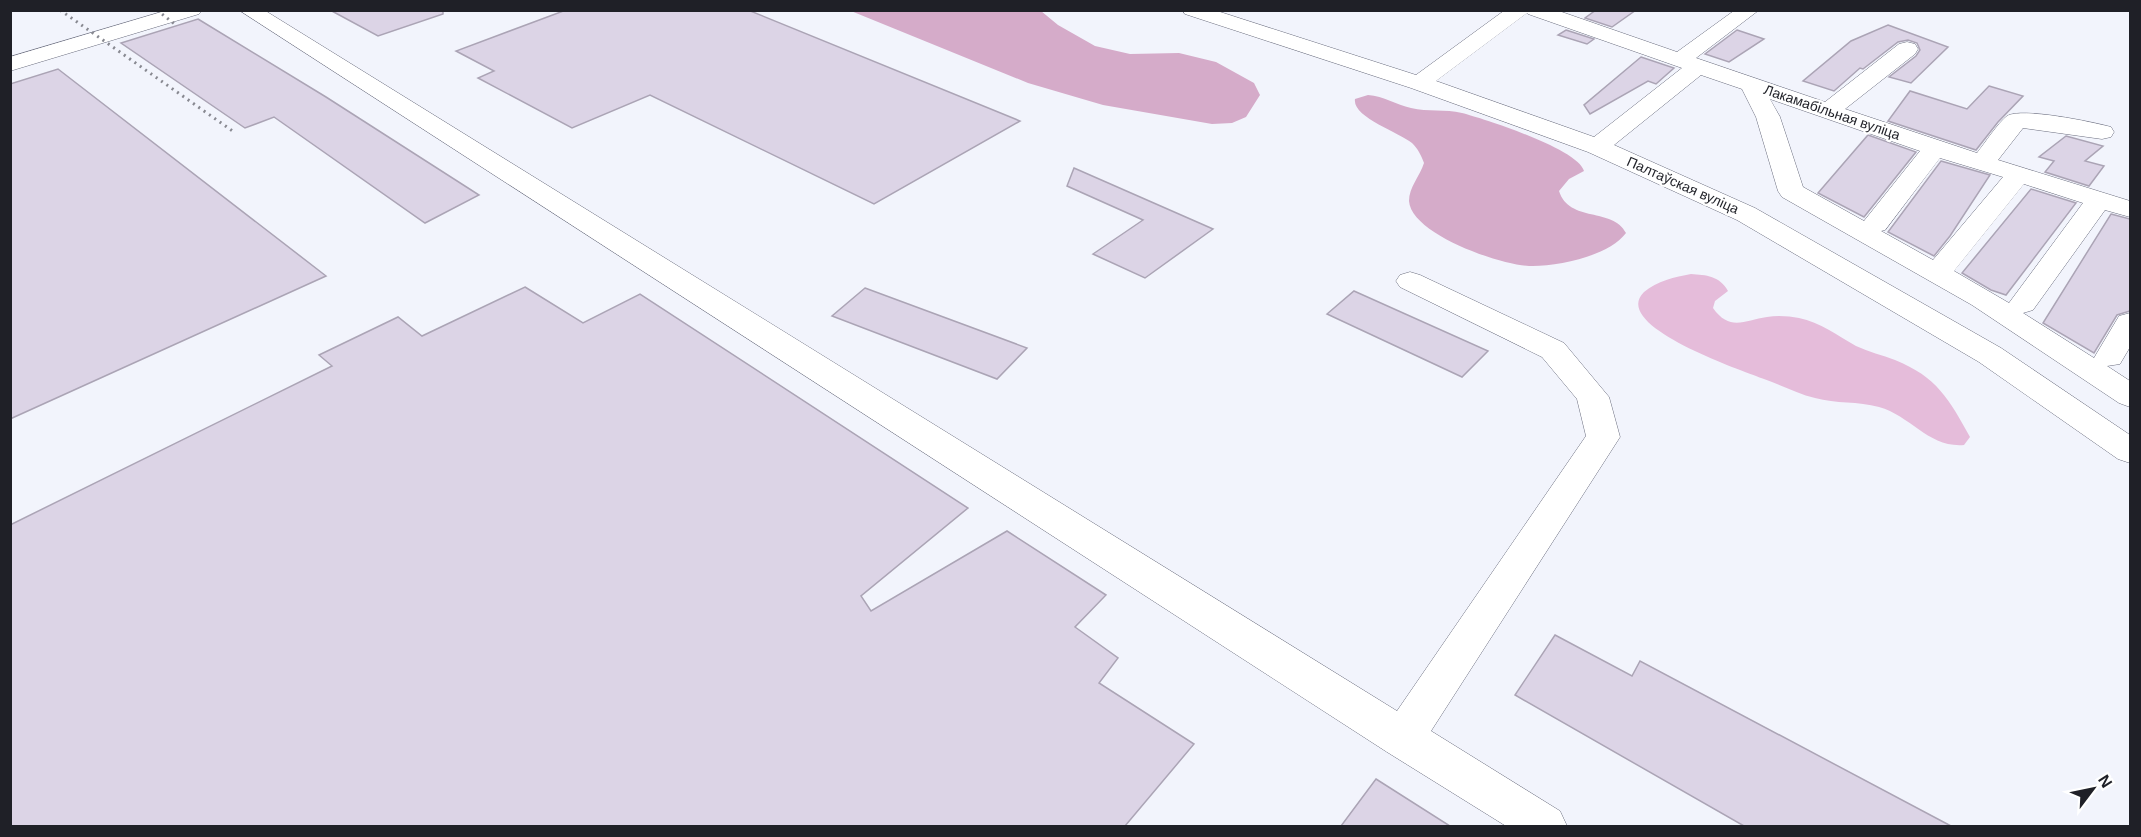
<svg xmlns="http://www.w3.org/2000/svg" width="2141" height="837" viewBox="0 0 2141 837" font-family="Arial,sans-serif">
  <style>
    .green { fill: #e5bcda }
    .forest { fill: #d5abc9 }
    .building { fill: #dcd4e6; stroke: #aba4b5; stroke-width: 1.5 }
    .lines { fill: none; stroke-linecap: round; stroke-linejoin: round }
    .minor-casing { stroke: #6a6d7e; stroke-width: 1 }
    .minor { fill: #fff; fill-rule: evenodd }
    .rail { stroke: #888991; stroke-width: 3; stroke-dasharray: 2 4.5; stroke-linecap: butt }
    .labels { text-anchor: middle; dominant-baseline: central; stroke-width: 4.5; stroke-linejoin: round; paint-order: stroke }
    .far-street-label { font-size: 14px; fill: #1f2027; stroke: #fff }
  </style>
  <rect width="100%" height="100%" fill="#f2f4fc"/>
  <path class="green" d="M1691,274C1706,275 1720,276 1728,291L1715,301L1713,308C1730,332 1745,320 1767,317C1777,315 1789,316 1799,318C1820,322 1838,336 1856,346C1869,352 1882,355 1895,360C1937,377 1949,399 1970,437L1964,445C1929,448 1911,416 1879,407C1858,401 1836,404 1815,398C1798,394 1781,385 1764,379C1744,371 1609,326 1644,292C1657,281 1675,277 1691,274Z"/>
  <g class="forest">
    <polygon points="851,11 1041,11 1058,25 1095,46 1130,54 1179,53 1216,62 1254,83 1260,95 1246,117 1232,123 1212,124 1103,105 1028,83"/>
    <path d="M1368,95C1384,96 1396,105 1411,108C1428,112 1445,109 1462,113C1485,119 1578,149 1584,171L1569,179L1559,191C1569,223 1613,207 1626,233C1609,256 1557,267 1529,266C1500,265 1411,234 1409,201C1409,187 1420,176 1424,163C1421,155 1418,149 1412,143C1399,132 1352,117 1355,99Z"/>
  </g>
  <g class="building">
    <polygon points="330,10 443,10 443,14 378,36"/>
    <polygon points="566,10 748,10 1020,121 874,204 650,95 572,128 478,78 494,71 456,51"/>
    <polygon points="1596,10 1636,10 1612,27 1585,18"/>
    <polygon points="198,19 326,97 479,195 425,223 274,117 245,128 121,43"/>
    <polygon points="1888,25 1948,47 1911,83 1889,77 1916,56 1920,50 1917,43 1908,40 1898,42 1863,69 1860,68 1834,91 1803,81 1851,41"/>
    <polygon points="1566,30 1594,39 1587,44 1558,35"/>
    <polygon points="1737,30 1764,39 1729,62 1705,54"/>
    <polygon points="1641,57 1674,68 1656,84 1648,81 1590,114 1584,105"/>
    <polygon points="58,69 326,276 10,419 10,84"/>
    <polygon points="1989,86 2023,96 1998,122 1976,150 1888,121 1910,91 1967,109"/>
    <polygon points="1868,135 1916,152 1864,217 1818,193"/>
    <polygon points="2066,136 2103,146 2085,161 2104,166 2089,186 2045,172 2054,161 2039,157"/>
    <polygon points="1941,161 1990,175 1950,236 1934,256 1888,232"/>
    <polygon points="1074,168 1213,229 1145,278 1093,254 1143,220 1067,186"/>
    <polygon points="2031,189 2076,203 2006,295 1991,290 1962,273"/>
    <polygon points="2111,214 2130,219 2130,311 2117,315 2094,353 2043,323"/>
    <polygon points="525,287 583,323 640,294 968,508 861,596 871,611 1007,531 1106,595 1075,627 1118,658 1099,683 1194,744 1125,826 10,826 10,525 332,366 319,355 398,317 422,336"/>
    <polygon points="865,288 1027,348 997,379 832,316"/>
    <polygon points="1354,291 1488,351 1462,377 1327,314"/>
    <polygon points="1555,635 1632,676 1640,661 1951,826 1744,826 1515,695"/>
    <polygon points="1376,779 1450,826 1341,826"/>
  </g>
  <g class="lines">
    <defs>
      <g id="minor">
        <polygon points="168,10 202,10 199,14 10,71 10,57"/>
        <polygon points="239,10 264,10 1397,711 1586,436 1577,399 1542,357 1400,287 1396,281 1400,275 1410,272 1420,275 1564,343 1609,397 1620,437 1431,731 1560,811 1567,826 1506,826 1387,752"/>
        <path d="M1182,10H1214L1416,75L1505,10H1556L1677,52L1735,10H1759L1696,58L1825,102L1899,44L1907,42L1915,44L1918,49L1915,54L1845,109L1977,153C1985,143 1998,123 2007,116C2021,107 2093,122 2111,127L2114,132L2111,137L2102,139L2023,128L1998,160L2130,201V217L2105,210L2033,310L2023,313L2094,358L2119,316L2130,313V347L2120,364L2107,366L2130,381V407L2119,403L1972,305L1782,197L1778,191L1756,117L1742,89L1701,75L1614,145L1755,208L2001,348L2130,435V463L2118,459L1979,362L1737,220L1588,152L1411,88L1185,14ZM1527,13L1528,14L1682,68L1594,137L1436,81ZM1770,99L1920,151L1864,221L1803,187L1780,117ZM1940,158L2003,177L1933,260L1881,231L1885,230ZM2024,184L2083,203L2009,303L1954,271Z"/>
      </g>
    </defs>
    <use href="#minor" class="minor-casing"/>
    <use href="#minor" class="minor"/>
    <g class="rail">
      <polyline points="60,10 234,132"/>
      <polyline points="157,10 177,26"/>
    </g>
  </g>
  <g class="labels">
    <g class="far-street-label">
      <text transform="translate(1832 112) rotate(19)">Лакамабільная вуліца</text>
      <text transform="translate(1683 185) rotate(24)">Палтаўская вуліца</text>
    </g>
  </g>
  <rect width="2141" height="837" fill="none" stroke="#1f2027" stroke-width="24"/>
  <g transform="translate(2093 789) rotate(58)" stroke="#ffffff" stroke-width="4.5" paint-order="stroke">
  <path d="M0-4.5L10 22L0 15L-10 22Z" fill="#1f2027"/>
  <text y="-9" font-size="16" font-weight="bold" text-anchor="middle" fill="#1f2027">N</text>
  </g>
</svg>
